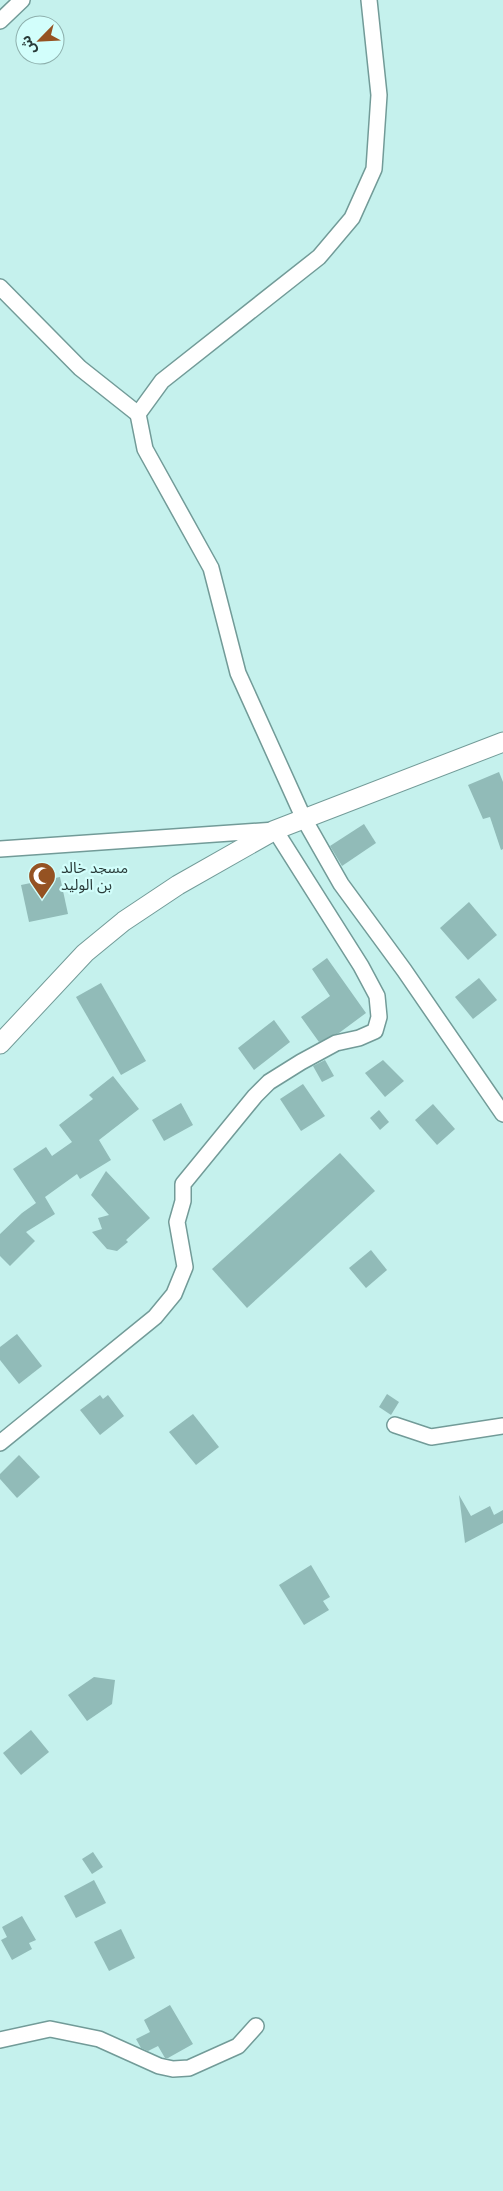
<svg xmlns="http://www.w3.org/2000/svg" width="503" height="2191" viewBox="0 0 503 2191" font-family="Montserrat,'Noto Sans Arabic',sans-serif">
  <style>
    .building { fill: #91bbb8 }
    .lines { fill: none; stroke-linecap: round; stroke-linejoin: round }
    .minor-casing { stroke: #729b98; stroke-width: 18 }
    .tertiary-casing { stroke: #729b98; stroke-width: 21 }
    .minor { stroke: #fff; stroke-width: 15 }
    .tertiary { stroke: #fff; stroke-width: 19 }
    .labels { text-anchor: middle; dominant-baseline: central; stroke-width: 4.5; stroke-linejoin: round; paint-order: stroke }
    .poi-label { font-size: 15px; fill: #293b39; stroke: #d2fefb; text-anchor: start }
  </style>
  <rect width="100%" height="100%" fill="#c5f1ed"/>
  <g class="building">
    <polygon points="499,772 503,782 503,849 501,850 490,817 483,819 468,785"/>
    <polygon points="364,824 376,843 342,866 330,846"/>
    <polygon points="60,877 68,914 29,922 21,885"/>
    <polygon points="469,902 497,935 468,960 440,928"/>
    <polygon points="327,958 366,1013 339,1033 319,1042 301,1017 330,996 312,969"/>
    <polygon points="479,978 497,1000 473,1019 455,997"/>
    <polygon points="101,983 146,1061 121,1075 76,997"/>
    <polygon points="274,1020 290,1042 254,1070 238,1048"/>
    <polygon points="325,1060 334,1076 322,1082 313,1066"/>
    <polygon points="383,1060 404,1081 385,1097 365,1073"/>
    <polygon points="113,1076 139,1109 99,1140 111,1160 80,1179 77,1174 45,1197 55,1214 26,1232 35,1241 10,1266 0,1256 0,1234 22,1213 36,1203 13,1169 46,1147 52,1156 72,1142 59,1125 93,1099 89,1095"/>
    <polygon points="303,1084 325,1116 301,1131 280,1099"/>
    <polygon points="181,1103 193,1125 164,1141 152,1120"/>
    <polygon points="433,1104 455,1129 437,1145 415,1120"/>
    <polygon points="379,1110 389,1122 380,1130 370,1118"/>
    <polygon points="340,1153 375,1191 247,1308 212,1269"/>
    <polygon points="106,1171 150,1218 126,1240 128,1242 117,1251 107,1249 92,1232 102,1229 98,1218 109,1215 91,1195"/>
    <polygon points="371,1250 387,1270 366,1288 349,1268"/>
    <polygon points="17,1334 42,1366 19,1384 0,1360 0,1347"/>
    <polygon points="387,1394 399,1402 391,1415 379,1407"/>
    <polygon points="100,1395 103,1399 108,1395 124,1416 100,1435 80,1410"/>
    <polygon points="193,1414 219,1447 196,1465 169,1432"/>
    <polygon points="19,1455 40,1477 17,1498 0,1479 0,1474"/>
    <polygon points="459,1495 471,1516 490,1506 494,1515 503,1510 503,1523 465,1543"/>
    <polygon points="311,1565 330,1597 323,1601 329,1610 304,1625 279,1585"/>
    <polygon points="94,1677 115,1680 112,1704 87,1721 68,1695"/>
    <polygon points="31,1730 49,1752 21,1775 3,1753"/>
    <polygon points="93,1852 103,1867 92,1874 82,1859"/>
    <polygon points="94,1880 106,1903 76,1918 64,1896"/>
    <polygon points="22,1916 36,1940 29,1943 32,1949 12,1960 1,1940 7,1937 2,1927"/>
    <polygon points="121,1929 135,1958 109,1971 94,1942"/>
    <polygon points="170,2005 193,2044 168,2058 165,2058 158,2046 148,2051 141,2048 136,2039 150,2032 144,2020"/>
  </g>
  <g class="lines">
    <defs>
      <g id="minor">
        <polyline points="369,0 379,95 374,169 352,218 319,257 162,381 138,414 145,449 211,568 238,673 304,819 341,884 404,970 503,1114"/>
        <polyline points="0,21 22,0"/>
        <polyline points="0,287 80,368 138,414"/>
        <polyline points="0,849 275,830 361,966 377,996 379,1017 375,1031 359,1038 336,1043 301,1062 269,1082 255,1096 183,1184 183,1201 177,1222 185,1267 174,1294 155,1317 0,1443"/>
        <polyline points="395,1425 431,1437 503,1426"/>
        <polyline points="0,2040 50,2029 99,2039 159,2066 173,2069 189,2068 238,2046 256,2026"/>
      </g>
      <polyline id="tertiary" points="0,1044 85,953 124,921 178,885 275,830 503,742"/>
    </defs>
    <use href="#minor" class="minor-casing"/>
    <use href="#tertiary" class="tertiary-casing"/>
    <use href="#minor" class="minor"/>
    <use href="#tertiary" class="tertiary"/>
  </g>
  <defs>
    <symbol id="mosque-pin" viewBox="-11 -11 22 30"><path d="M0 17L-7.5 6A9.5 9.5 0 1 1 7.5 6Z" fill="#955222" stroke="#d2fefb"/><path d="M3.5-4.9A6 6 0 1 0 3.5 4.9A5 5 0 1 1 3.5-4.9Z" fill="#fff"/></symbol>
  </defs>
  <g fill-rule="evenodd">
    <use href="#mosque-pin" x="26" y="860" width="32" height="43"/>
  </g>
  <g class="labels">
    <g class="poi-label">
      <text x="61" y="867">مسجد خالد<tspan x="61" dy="17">بن الوليد</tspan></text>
    </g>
  </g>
  <g transform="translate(40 40) rotate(246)"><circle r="24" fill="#d2fefb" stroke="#8eb0ad"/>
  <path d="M0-4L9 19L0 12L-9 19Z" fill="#955222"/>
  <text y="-8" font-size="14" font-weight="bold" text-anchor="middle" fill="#293b39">ش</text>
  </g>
</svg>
